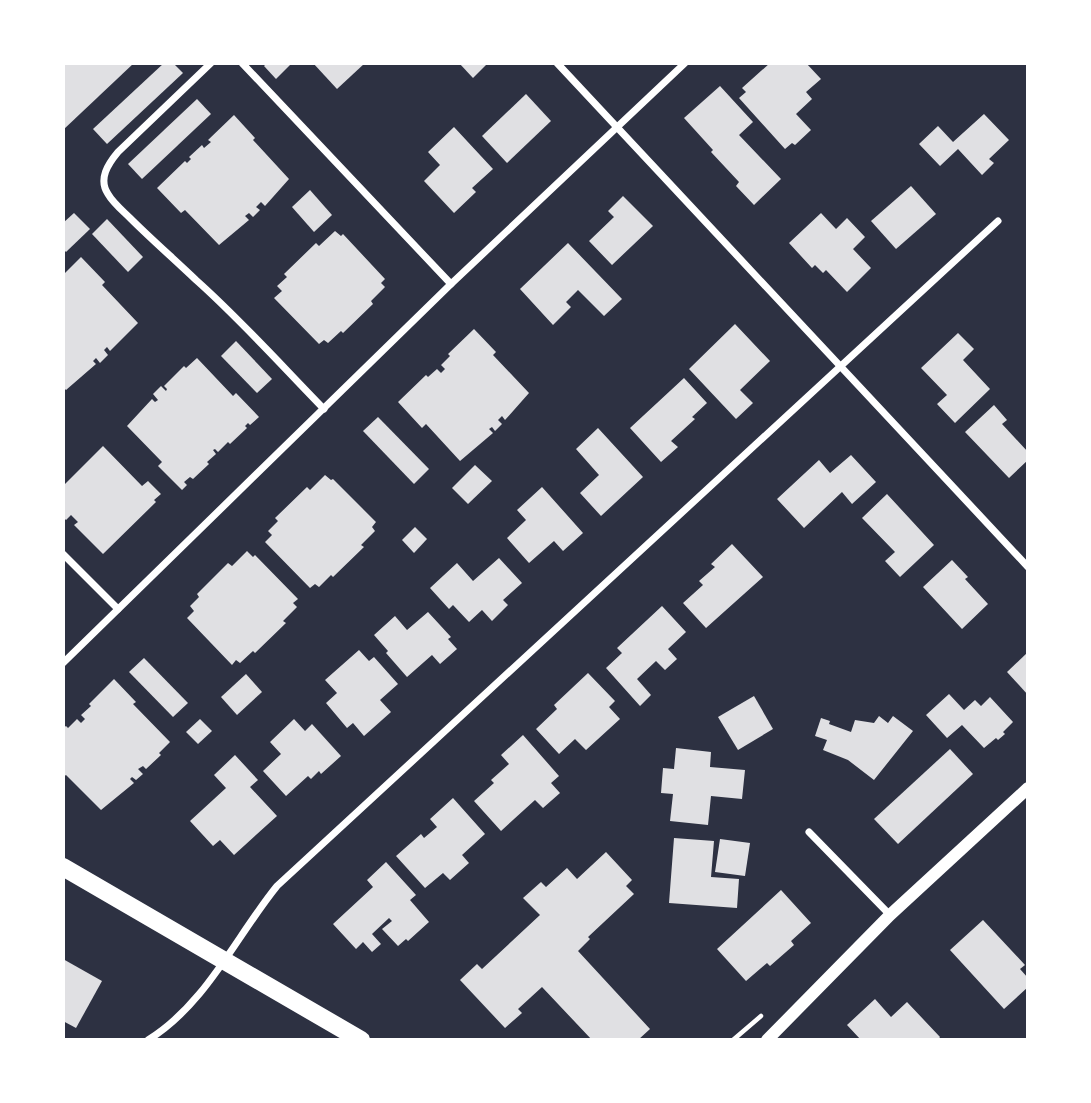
<svg xmlns="http://www.w3.org/2000/svg" width="1091" height="1103" viewBox="0 0 1091 1103" font-family="Quicksand,sans-serif">
  <style>
    .building { fill: #e0e0e3 }
    .lines { fill: none; stroke-linecap: round; stroke-linejoin: round }
    .path { stroke: #fff; stroke-width: 4.5 }
    .minor { stroke: #fff; stroke-width: 7 }
    .tertiary { stroke: #fff; stroke-width: 12 }
    .primary { stroke: #fff; stroke-width: 18 }
  </style>
  <rect width="100%" height="100%" fill="#2d3142"/>
  <g class="building">
    <polygon points="63,63 134,63 63,130"/>
    <polygon points="164,63 173,63 183,73 107,144 93,129"/>
    <polygon points="267,63 288,63 290,65 276,79 264,66"/>
    <polygon points="313,63 365,63 337,89"/>
    <polygon points="459,63 488,63 473,78"/>
    <polygon points="770,63 806,63 821,79 806,92 812,99 796,114 811,130 795,145 792,143 785,149 739,98 746,92 742,88"/>
    <polygon points="720,86 753,122 739,135 781,179 754,205 736,186 739,182 711,152 713,150 684,118"/>
    <polygon points="526,94 551,121 507,163 482,136"/>
    <polygon points="197,99 211,114 142,179 128,164"/>
    <polygon points="984,114 1009,140 989,159 994,163 982,175 958,149 940,166 919,144 938,126 953,142"/>
    <polygon points="234,115 255,138 253,140 289,179 265,206 261,202 256,207 260,210 253,217 249,213 245,216 249,220 219,245 185,210 181,213 157,188 185,161 187,163 191,159 189,157 202,145 204,148 211,142 208,140"/>
    <polygon points="454,127 493,169 472,188 476,192 454,213 424,181 440,165 428,152"/>
    <polygon points="911,186 936,214 896,249 871,221"/>
    <polygon points="310,190 332,215 314,232 292,207"/>
    <polygon points="623,196 653,226 612,265 589,241 614,217 608,211"/>
    <polygon points="74,213 90,229 66,252 63,249 63,223"/>
    <polygon points="821,213 836,229 847,218 865,237 853,249 871,268 847,292 826,270 823,273 815,265 812,268 789,243"/>
    <polygon points="107,219 143,257 128,272 92,234"/>
    <polygon points="335,231 341,236 343,234 385,279 381,283 385,287 371,301 373,304 343,333 341,331 328,343 324,340 319,344 274,298 282,291 277,286 287,277 284,274 316,243 319,246"/>
    <polygon points="568,243 622,299 604,316 578,290 566,302 571,307 553,325 520,289"/>
    <polygon points="81,257 105,282 102,285 138,323 110,351 107,347 104,350 108,355 100,363 96,358 93,361 96,364 66,390 63,387 63,275"/>
    <polygon points="735,324 770,361 740,390 753,403 736,419 689,369"/>
    <polygon points="474,329 496,352 493,355 529,393 505,420 502,416 498,420 502,424 495,431 492,427 489,429 493,433 460,461 426,424 422,428 398,402 426,375 428,377 437,369 441,373 445,369 441,365 450,356 448,354"/>
    <polygon points="958,333 974,349 963,360 990,389 955,423 937,404 947,395 921,368"/>
    <polygon points="236,341 272,379 257,393 221,356"/>
    <polygon points="197,358 233,396 236,393 259,417 250,425 248,423 245,426 247,428 230,444 228,442 218,452 215,449 213,450 216,454 207,462 209,464 193,479 190,477 184,482 187,485 182,490 158,466 162,462 127,426 152,399 155,402 158,400 153,394 161,386 166,391 167,389 164,386 184,366 186,368"/>
    <polygon points="684,378 707,403 692,417 695,419 671,441 678,447 661,462 630,428"/>
    <polygon points="994,405 1007,420 1002,424 1028,452 1028,460 1009,478 965,432"/>
    <polygon points="378,417 429,469 414,484 363,431"/>
    <polygon points="598,428 643,477 601,516 580,493 599,475 576,449"/>
    <polygon points="103,446 142,486 148,481 161,494 154,500 156,502 103,554 74,525 78,522 71,515 66,520 63,517 63,486"/>
    <polygon points="851,455 876,482 852,504 842,492 804,528 777,499 819,460 830,473"/>
    <polygon points="475,465 492,481 468,504 452,488"/>
    <polygon points="325,475 331,480 333,479 376,522 372,527 375,531 361,545 364,547 333,577 331,575 319,587 315,584 310,588 265,542 272,535 268,531 278,521 275,518 307,487 310,490"/>
    <polygon points="542,487 583,533 563,551 554,541 529,563 507,538 526,520 517,510"/>
    <polygon points="887,494 934,545 900,577 885,561 895,552 862,518"/>
    <polygon points="415,527 427,539 414,553 402,540"/>
    <polygon points="732,544 763,577 706,628 683,603 703,585 699,581 715,567 711,564"/>
    <polygon points="247,551 253,557 255,555 298,599 293,603 297,607 283,621 286,623 255,653 253,651 240,663 236,660 232,665 187,618 194,611 190,606 199,597 197,594 228,563 232,566"/>
    <polygon points="499,558 522,583 503,600 508,605 492,621 482,610 469,622 453,605 449,609 430,588 457,563 473,581"/>
    <polygon points="952,560 968,577 965,579 988,604 962,629 923,587"/>
    <polygon points="662,606 686,632 668,649 677,659 665,670 656,661 637,679 651,695 640,706 606,668 622,653 617,648"/>
    <polygon points="428,612 451,637 448,639 457,649 440,664 432,655 407,677 386,653 388,651 374,635 395,616 407,630"/>
    <polygon points="359,650 369,661 374,657 398,684 380,700 391,712 364,736 353,723 347,728 326,703 337,693 325,680"/>
    <polygon points="1028,652 1028,695 1007,672"/>
    <polygon points="144,658 188,703 173,717 129,672"/>
    <polygon points="588,673 615,701 609,707 620,719 586,750 575,739 559,754 536,729 557,709 554,705"/>
    <polygon points="246,674 262,692 237,715 221,697"/>
    <polygon points="114,679 136,702 133,704 170,742 159,753 161,755 146,769 143,766 138,769 143,774 136,780 132,777 130,779 134,783 101,810 66,775 63,777 63,728 66,726 68,728 77,719 81,723 85,719 81,715 91,706 89,704"/>
    <polygon points="949,694 964,710 975,700 981,706 990,697 1013,722 1003,732 1005,734 998,740 996,738 984,748 962,725 947,738 926,715"/>
    <polygon points="754,696 773,729 738,750 718,717"/>
    <polygon points="879,716 888,723 893,716 913,731 874,780 848,760 823,750 827,740 815,736 821,718 830,721 829,724 851,732 855,720 874,723"/>
    <polygon points="200,719 212,731 198,744 186,732"/>
    <polygon points="294,719 305,731 312,724 341,756 321,774 319,771 311,779 308,776 286,796 263,771 281,754 270,742"/>
    <polygon points="523,735 559,776 551,783 560,793 543,808 535,800 501,831 474,801 494,783 491,780 509,764 501,755"/>
    <polygon points="676,748 711,752 710,767 745,770 742,799 711,796 708,825 670,821 673,794 661,793 663,768 674,769"/>
    <polygon points="950,749 973,774 898,844 874,819"/>
    <polygon points="235,755 258,780 250,787 277,816 234,855 220,840 213,846 190,821 226,788 214,775"/>
    <polygon points="453,798 485,834 462,855 469,863 450,880 443,873 425,888 396,856 421,834 424,838 437,827 430,819"/>
    <polygon points="674,838 714,841 711,877 739,879 737,908 669,903"/>
    <polygon points="720,839 750,843 745,876 715,872"/>
    <polygon points="606,852 632,880 626,886 634,894 588,937 590,939 578,951 650,1029 638,1040 592,1040 542,987 518,1009 522,1013 505,1028 460,980 477,964 482,969 540,915 523,898 541,882 546,887 567,868 577,879"/>
    <polygon points="386,862 416,895 410,900 429,922 408,941 406,939 398,946 382,929 392,921 389,918 372,934 381,944 372,952 363,942 356,949 333,924 373,887 367,880"/>
    <polygon points="781,890 811,923 791,941 794,945 770,966 767,963 746,981 717,949"/>
    <polygon points="983,920 1025,965 1020,969 1028,978 1028,987 1004,1009 950,950"/>
    <polygon points="63,959 102,981 76,1028 63,1021"/>
    <polygon points="875,999 891,1017 907,1002 940,1037 938,1040 861,1040 847,1025"/>
  </g>
  <g class="lines">
    <polyline class="path" points="733,1040 761,1016"/>
    <g class="minor">
      <path d="M211,63L118,152C108,164 98,179 108,194C113,203 123,211 130,218C151,239 174,259 196,280C241,320 282,366 324,409"/>
      <polyline points="242,63 451,284"/>
      <polyline points="557,63 1028,567"/>
      <polyline points="63,554 118,609"/>
      <polyline points="63,663 451,284 685,63"/>
      <polyline points="809,832 890,915"/>
      <path d="M148,1040C206,1004 235,938 277,886L998,221"/>
    </g>
    <polyline class="tertiary" points="767,1040 890,915 1028,788"/>
    <polyline class="primary" points="63,867 361,1040"/>
  </g>
  <rect width="1091" height="1103" fill="none" stroke="#ffffff" stroke-width="130"/>
</svg>
